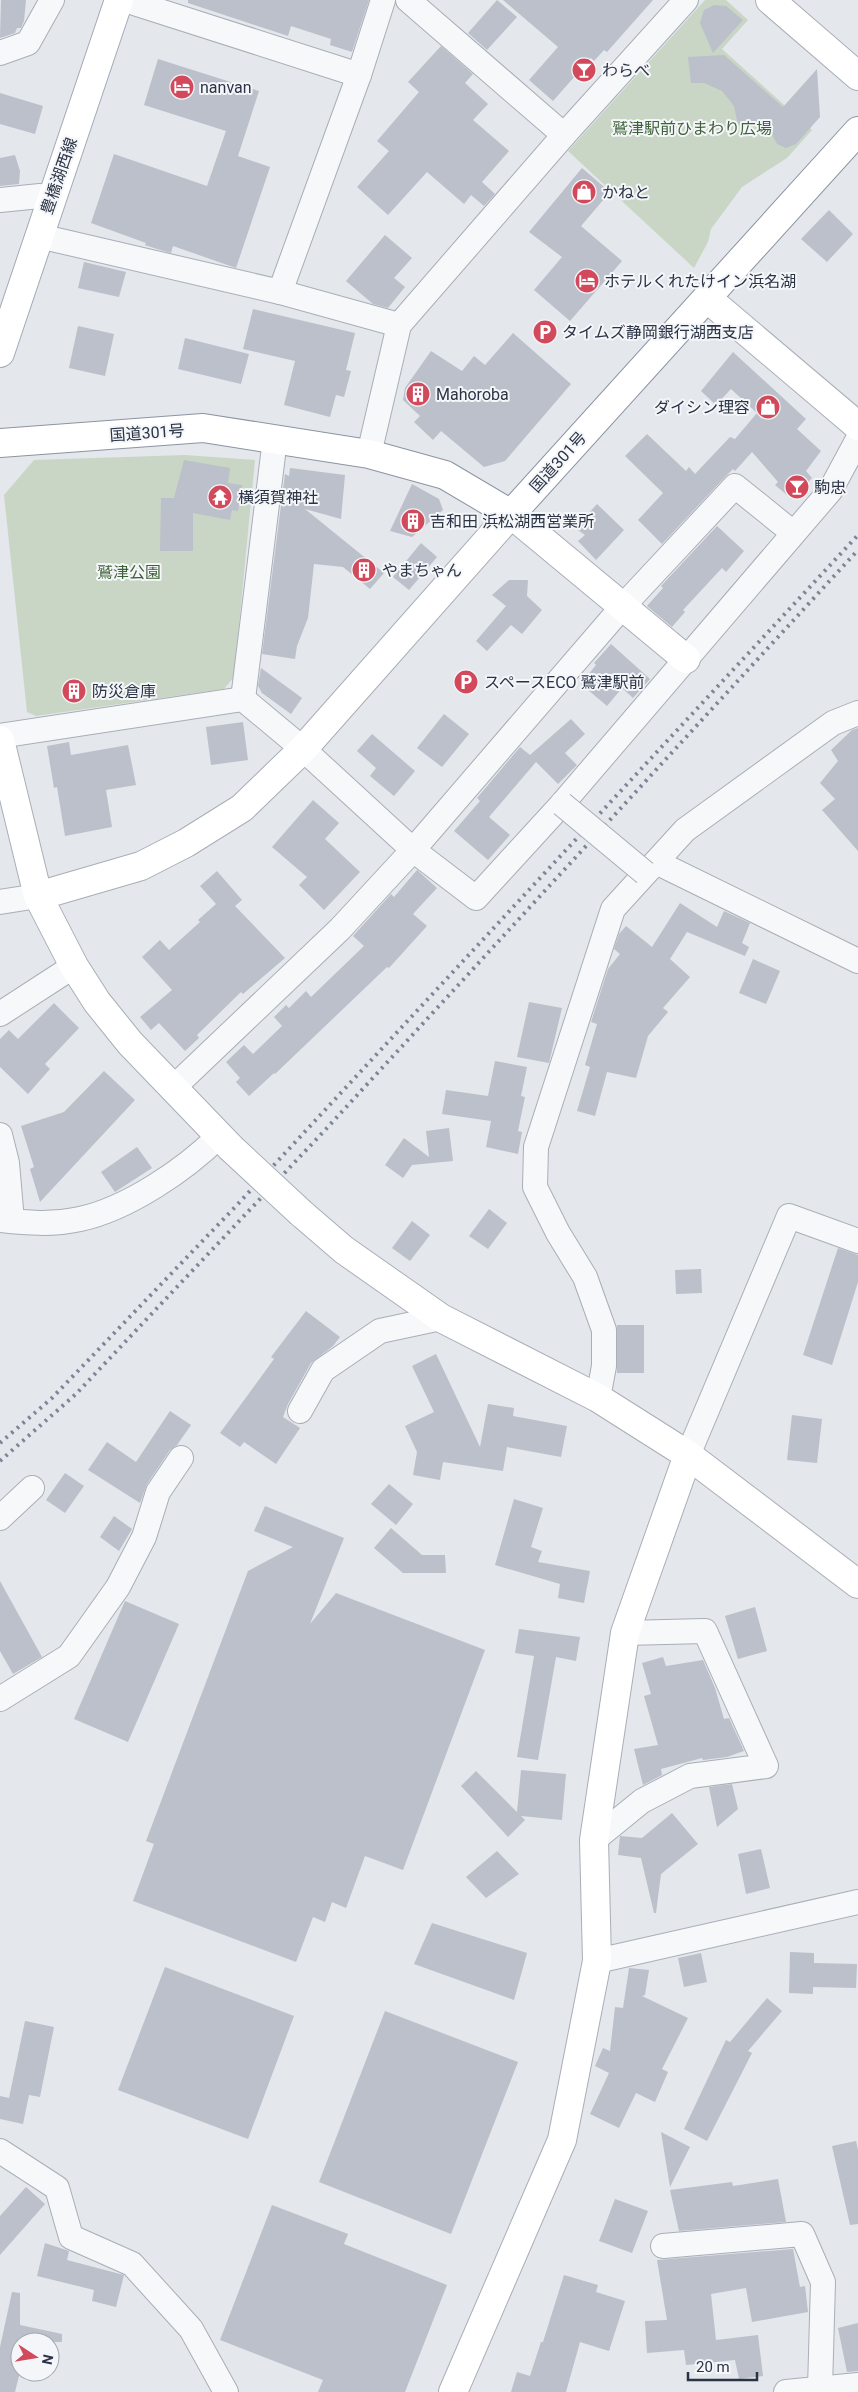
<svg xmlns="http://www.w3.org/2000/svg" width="858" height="2392" viewBox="0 0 858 2392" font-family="Roboto,'Noto Sans JP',sans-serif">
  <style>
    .green { fill: #c9d6c5 }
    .building { fill: #bbc0ca }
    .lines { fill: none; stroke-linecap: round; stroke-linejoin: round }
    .street-casing { stroke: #a9aeb7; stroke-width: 26 }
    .secondary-casing { stroke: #a9aeb7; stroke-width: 30 }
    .primary-casing { stroke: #a3abb8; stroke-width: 30 }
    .highway-casing { stroke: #8b94a3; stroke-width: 30 }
    .street { stroke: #f7f8fa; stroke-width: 24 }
    .secondary { stroke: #fff; stroke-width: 28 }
    .primary { stroke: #fff; stroke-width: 28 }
    .highway { stroke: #fff; stroke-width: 28 }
    .rail { stroke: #7d8696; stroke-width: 4; stroke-dasharray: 2.5 5; stroke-linecap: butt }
    .street-bridge-casing { stroke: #a9aeb7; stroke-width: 26; stroke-linecap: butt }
    .secondary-bridge-casing { stroke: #a9aeb7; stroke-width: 30; stroke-linecap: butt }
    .street-bridge { stroke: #f7f8fa; stroke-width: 24 }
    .secondary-bridge { stroke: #fff; stroke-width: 28 }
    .labels { text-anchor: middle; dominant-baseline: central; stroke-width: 4; stroke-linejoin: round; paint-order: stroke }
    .poi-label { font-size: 16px; fill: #2b3445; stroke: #f4f6f9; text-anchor: start }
    .park-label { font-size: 16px; fill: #3f6138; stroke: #f4f6f9 }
    .street-label { font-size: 16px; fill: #2b3445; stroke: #f4f6f9 }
  </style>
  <rect width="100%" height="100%" fill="#e4e7ec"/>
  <g class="green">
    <polygon points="705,0 726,0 748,20 722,49 812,130 787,158 742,187 711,229 708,242 694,268 568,151"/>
    <polygon points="185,455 255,460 234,677 224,689 36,716 27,712 4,495 34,460"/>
  </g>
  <g class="building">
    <polygon points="1,0 26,0 24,21 21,28 17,28 15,33 0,38"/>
    <polygon points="188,0 369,0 352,52 330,45 331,39 291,26 288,36 188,3"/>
    <polygon points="497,0 517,17 487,50 468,33"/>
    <polygon points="503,0 653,0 607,52 604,50 594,61 591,58 553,101 529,80 558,47"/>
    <polygon points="714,5 726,6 743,20 713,53 700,23 704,10"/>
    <polygon points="441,46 473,74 465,83 488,104 473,120 509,151 482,182 495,194 484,206 471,195 464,204 427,172 388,215 357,187 389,151 377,141 419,92 408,82"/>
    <polygon points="724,55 783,107 817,69 820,117 796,144 786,148 777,144 767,125 738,125 734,106 722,91 704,83 691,83 688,57"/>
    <polygon points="158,59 259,91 238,156 270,167 236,268 173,246 171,253 157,249 145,245 146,243 91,223 114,154 207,186 226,131 144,105"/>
    <polygon points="0,93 43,106 35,134 0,124"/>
    <polygon points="15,155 20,171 19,184 0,186 0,158"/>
    <polygon points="582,168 610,192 581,226 622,261 570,321 534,290 562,257 529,232"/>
    <polygon points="829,210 853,234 827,262 801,239"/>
    <polygon points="385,235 412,258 394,278 405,287 388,308 373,304 346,281"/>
    <polygon points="84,262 126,272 119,297 78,288"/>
    <polygon points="253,309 355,333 346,370 351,371 344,397 336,395 330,417 284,405 295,361 243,349"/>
    <polygon points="78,326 114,334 105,376 69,368"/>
    <polygon points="513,333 571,384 505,461 484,467 441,431 433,440 414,422 420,416 403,400 405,388 431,351 462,371 474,356 485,365"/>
    <polygon points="185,338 249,354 241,384 178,369"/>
    <polygon points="733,352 806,419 797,429 821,451 806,471 812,478 792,499 775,485 778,482 752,452 735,471 733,469 725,477 662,544 638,520 663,493 625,456 647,434 686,471 689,467 695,474 730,437 735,439 757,413 731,389 716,405 701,391"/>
    <polygon points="184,460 230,468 228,483 242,485 238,511 232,510 230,520 193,513 193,551 160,551 161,498 174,498"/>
    <polygon points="290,468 345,475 341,519 305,509 384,573 370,589 343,567 314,564 308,618 297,646 295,659 262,654 285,474 289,476"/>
    <polygon points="412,484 439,499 443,510 412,537 390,531"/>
    <polygon points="597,504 624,530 596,560 578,541 585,535 575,528"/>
    <polygon points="717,526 744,551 726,572 722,568 683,610 685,612 672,627 647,606 663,588 661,586"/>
    <polygon points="421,543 437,557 409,590 393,577"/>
    <polygon points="509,580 528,580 527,596 542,610 522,634 511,625 487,651 476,641 506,606 492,595"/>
    <polygon points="611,644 650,679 633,698 622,688 607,706 581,684 596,665 594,663"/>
    <polygon points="261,668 302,698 291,714 262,693 258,686"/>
    <polygon points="444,714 469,734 442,767 417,748"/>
    <polygon points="571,719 585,734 565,753 577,765 558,784 536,762 489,817 510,835 488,860 454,831 480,801 477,798 520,747 530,755"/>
    <polygon points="243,722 248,760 211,765 206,727"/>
    <polygon points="858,728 858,851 822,810 835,799 820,783 838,761 831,750 852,730"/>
    <polygon points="372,734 415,771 394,796 370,776 376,768 357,751"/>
    <polygon points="69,742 71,755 128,745 136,785 106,790 112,827 65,836 57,787 54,788 47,746"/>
    <polygon points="313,800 339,823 325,839 360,872 324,910 299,885 307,877 272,847"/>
    <polygon points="417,870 437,888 413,914 427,926 389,968 387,967 275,1074 274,1073 249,1096 236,1082 240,1078 226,1062 244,1045 253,1054 282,1026 274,1017 286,1005 289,1008 306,991 311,997 364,946 353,936 391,894 394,897"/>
    <polygon points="217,871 242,900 235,906 285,958 243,994 241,992 197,1035 199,1038 185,1051 159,1023 151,1030 140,1017 172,990 142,957 160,940 169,950 200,922 198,920 216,904 200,886"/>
    <polygon points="680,903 717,927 724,911 750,923 742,943 749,947 745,956 687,932 670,959 690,977 663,1008 668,1012 648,1036 636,1078 607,1072 595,1116 577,1111 590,1067 585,1065 597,1024 591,1022 608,969 620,954 614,949 619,934 626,926 652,947"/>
    <polygon points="753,959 780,971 766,1004 739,993"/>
    <polygon points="529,1002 562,1008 549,1063 517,1057"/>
    <polygon points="54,1003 79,1028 45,1064 50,1069 28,1094 0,1067 0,1039 9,1030 18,1039"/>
    <polygon points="495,1061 527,1067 521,1096 525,1097 518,1131 522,1132 518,1154 486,1147 491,1121 442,1114 446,1090 488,1096"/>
    <polygon points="104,1071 135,1100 40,1202 30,1169 34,1167 21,1126 64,1112"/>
    <polygon points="449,1128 453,1161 412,1165 403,1178 385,1165 404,1138 429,1157 426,1131"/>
    <polygon points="137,1147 152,1168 115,1192 101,1172"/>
    <polygon points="489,1209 507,1223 488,1249 469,1236"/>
    <polygon points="412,1221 430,1235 410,1261 392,1248"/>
    <polygon points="838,1248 858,1255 858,1282 832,1365 803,1355"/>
    <polygon points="701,1269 702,1293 676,1294 675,1270"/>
    <polygon points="306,1311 340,1337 333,1346 311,1363 288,1404 283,1417 300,1428 276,1464 244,1442 240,1447 220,1433 274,1359 271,1357"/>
    <rect x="617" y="1325" width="27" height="48"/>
    <polygon points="436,1354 480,1447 488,1404 514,1408 513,1416 567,1426 561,1457 507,1447 503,1471 443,1462 440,1480 413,1475 417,1452 405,1426 434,1412 412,1366"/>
    <polygon points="170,1411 191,1425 177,1445 170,1450 147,1484 140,1503 88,1470 107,1442 136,1462"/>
    <polygon points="792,1415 822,1419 817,1463 787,1460"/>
    <polygon points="65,1473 84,1486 65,1513 46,1500"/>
    <polygon points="389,1484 413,1504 396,1525 371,1504"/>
    <polygon points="514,1499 543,1508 531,1547 542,1551 538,1562 590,1571 584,1603 558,1598 560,1584 495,1565"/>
    <polygon points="265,1506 344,1538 310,1624 336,1593 485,1650 403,1870 365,1856 346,1908 332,1902 325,1922 313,1917 296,1962 133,1901 154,1844 146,1841 248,1571 293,1547 254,1531"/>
    <polygon points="114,1516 132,1529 119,1551 100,1537"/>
    <polygon points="391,1528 422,1555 445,1555 446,1573 403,1573 374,1548"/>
    <polygon points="0,1581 42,1657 13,1674 0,1651"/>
    <polygon points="125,1601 179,1624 128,1742 74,1719"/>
    <polygon points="755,1607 767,1651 738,1659 725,1616"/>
    <polygon points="519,1629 580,1637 576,1661 556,1657 538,1760 517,1757 534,1656 515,1653"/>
    <polygon points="663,1657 666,1666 703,1660 715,1688 724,1719 729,1718 744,1751 727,1757 703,1760 702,1758 661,1769 662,1775 643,1785 634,1749 658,1745 644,1696 651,1694 642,1663"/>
    <polygon points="521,1770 566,1774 562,1820 521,1816 525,1820 508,1837 461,1786 476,1771 517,1812"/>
    <polygon points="732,1784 738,1809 717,1827 709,1787"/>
    <polygon points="672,1813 698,1844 661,1874 656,1913 654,1913 641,1858 618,1855 620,1836 642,1838"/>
    <polygon points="761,1849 770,1888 746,1894 738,1854"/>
    <polygon points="497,1851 519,1874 486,1898 466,1877"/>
    <polygon points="432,1923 527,1953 514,2000 414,1964"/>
    <polygon points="790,1952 814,1953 814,1963 857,1964 856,1988 813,1987 813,1994 789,1993"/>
    <polygon points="701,1953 707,1982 684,1987 678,1958"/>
    <polygon points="165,1967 294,2016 248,2139 118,2090"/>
    <polygon points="629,1968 649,1970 645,1995 642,1996 688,2018 662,2069 668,2072 655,2102 636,2093 619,2128 590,2114 609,2073 595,2066 603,2048 610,2051 615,2007 623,2008"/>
    <polygon points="767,1998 782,2011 748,2051 752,2053 707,2141 684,2129 726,2040 730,2042"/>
    <polygon points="385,2011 518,2062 451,2234 319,2182"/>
    <polygon points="25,2021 54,2027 40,2097 29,2095 23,2124 0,2119 0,2096 9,2098"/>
    <polygon points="661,2132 690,2147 670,2187"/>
    <polygon points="856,2141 858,2150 858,2224 850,2225 832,2146"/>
    <polygon points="778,2179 786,2222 679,2231 670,2190 732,2182 733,2186"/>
    <polygon points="26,2187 45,2204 0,2255 0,2216"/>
    <polygon points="615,2199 648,2211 632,2253 599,2241"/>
    <polygon points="272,2205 348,2234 344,2244 447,2285 405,2392 318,2392 323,2380 220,2340"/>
    <polygon points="45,2243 69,2251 67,2260 124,2275 116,2307 92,2301 94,2290 37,2276"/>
    <polygon points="793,2249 800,2287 805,2286 808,2312 752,2322 746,2288 711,2294 716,2340 758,2335 763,2376 739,2379 735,2360 686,2365 684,2350 647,2353 645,2321 667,2320 657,2260"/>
    <polygon points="564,2275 598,2285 596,2292 625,2301 609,2351 580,2342 566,2392 511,2392 517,2372 530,2376 541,2342 543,2342"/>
    <polygon points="12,2292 20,2293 20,2325 62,2334 62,2342 20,2342 20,2372 15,2392 0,2392 0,2347"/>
    <polygon points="858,2323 858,2371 847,2372 838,2328"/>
  </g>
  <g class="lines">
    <defs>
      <g id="street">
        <polyline points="125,0 359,75"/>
        <polyline points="408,0 564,135"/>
        <polyline points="0,53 28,43 52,0"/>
        <polyline points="0,200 40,196 52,199"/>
        <polyline points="39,236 280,292 399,325"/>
        <polyline points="280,292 359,75 383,0"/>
        <polyline points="369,454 399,325 564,135 686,0"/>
        <polyline points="243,699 275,439"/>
        <polyline points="0,736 243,699 303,749 413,850 476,898 562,804 830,491 858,439"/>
        <polyline points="656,862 858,961"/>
        <polyline points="0,902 38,896"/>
        <polyline points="0,1014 74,966"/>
        <polyline points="172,1089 340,929 413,850 623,606 735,486 792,532"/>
        <polyline points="0,1135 7,1163 12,1221"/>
        <path d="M0,1220C26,1223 53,1225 80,1219C127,1209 185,1170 219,1136"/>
        <polyline points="598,1398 604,1366 604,1330 585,1277 558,1233 535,1187 536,1147 613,909 685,830 833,723 858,713"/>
        <polyline points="300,1411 323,1370 380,1331 441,1318"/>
        <polyline points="688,1455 789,1216 858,1241"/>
        <polyline points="0,1518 32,1488"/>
        <polyline points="0,1699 69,1656 118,1587 144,1537 158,1492 181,1458"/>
        <polyline points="594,1840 642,1801 690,1776 766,1766 705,1631 625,1633"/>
        <polyline points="597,1961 858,1902"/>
        <polyline points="0,2151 57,2188 71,2237 132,2264 191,2329 226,2392"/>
        <polyline points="663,2246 802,2234 823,2282 820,2389"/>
        <polyline points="786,2392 858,2385"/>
      </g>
      <g id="secondary">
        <polyline points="770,0 858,76"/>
        <polyline points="708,299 858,426"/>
        <polyline points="0,740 38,896 74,966 97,1002 130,1043 231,1148"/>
        <polyline points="38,896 141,866 186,843 242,808 303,749 511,514 686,659"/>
        <polyline points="301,1213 344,1250 441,1318 598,1398 688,1455 858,1584"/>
        <polyline points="453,2392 562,2140 597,1961 594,1840 625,1633 688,1455"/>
      </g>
      <polyline id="primary" points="0,353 119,0"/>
      <polyline id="highway" points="0,443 203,428 369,454 445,475 511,514 858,131"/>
    </defs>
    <use href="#street" class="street-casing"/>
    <use href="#secondary" class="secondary-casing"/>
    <use href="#primary" class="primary-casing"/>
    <use href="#highway" class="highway-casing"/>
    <use href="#street" class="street"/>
    <use href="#secondary" class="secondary"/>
    <use href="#primary" class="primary"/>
    <use href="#highway" class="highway"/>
    <g class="rail">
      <polyline points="0,1443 52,1398 237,1205 858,535"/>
      <polyline points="0,1461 76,1394 326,1129 858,550"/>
    </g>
    <defs>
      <polyline id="street-bridge" points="562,804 645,873"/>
      <polyline id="secondary-bridge" points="231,1148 301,1213"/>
    </defs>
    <use href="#street-bridge" class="street-bridge-casing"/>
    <use href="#secondary-bridge" class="secondary-bridge-casing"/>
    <use href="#street-bridge" class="street-bridge"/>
    <use href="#secondary-bridge" class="secondary-bridge"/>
  </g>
  <defs>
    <symbol id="bar-disc" viewBox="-11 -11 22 22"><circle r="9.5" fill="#d1495b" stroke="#f4f6f9"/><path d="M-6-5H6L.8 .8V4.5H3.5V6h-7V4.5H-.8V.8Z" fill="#fff"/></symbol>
    <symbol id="hotel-disc" viewBox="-11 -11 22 22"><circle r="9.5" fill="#d1495b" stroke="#f4f6f9"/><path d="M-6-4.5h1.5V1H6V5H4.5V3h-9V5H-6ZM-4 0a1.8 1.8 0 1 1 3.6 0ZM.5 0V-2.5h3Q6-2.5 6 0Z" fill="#fff"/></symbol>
    <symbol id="shop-disc" viewBox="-11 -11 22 22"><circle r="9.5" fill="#d1495b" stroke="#f4f6f9"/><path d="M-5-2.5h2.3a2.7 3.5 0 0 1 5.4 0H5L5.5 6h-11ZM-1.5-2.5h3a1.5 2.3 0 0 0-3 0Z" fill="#fff"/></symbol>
    <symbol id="parking-disc" viewBox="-11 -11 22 22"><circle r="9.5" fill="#d1495b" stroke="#f4f6f9"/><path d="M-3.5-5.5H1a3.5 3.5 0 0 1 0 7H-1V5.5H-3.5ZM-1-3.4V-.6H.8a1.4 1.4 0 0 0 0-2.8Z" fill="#fff"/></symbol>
    <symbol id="building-disc" viewBox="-11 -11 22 22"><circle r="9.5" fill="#d1495b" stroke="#f4f6f9"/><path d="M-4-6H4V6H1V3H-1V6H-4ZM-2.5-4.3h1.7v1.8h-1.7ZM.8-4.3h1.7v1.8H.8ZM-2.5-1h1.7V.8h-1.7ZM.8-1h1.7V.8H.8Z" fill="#fff"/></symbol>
    <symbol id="temple-disc" viewBox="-11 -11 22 22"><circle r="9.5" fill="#d1495b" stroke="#f4f6f9"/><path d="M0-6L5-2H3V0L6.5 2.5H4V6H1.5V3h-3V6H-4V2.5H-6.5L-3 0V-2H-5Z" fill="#fff"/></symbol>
  </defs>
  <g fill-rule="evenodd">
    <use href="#bar-disc" x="570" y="56" width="28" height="28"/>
    <use href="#hotel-disc" x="168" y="73" width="28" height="28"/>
    <use href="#shop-disc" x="570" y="178" width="28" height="28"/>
    <use href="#hotel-disc" x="573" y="267" width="28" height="28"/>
    <use href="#parking-disc" x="531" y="318" width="28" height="28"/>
    <use href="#building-disc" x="404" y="380" width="28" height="28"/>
    <use href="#shop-disc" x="754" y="393" width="28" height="28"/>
    <use href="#bar-disc" x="783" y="473" width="28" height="28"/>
    <use href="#temple-disc" x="206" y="483" width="28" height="28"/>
    <use href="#building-disc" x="399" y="507" width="28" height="28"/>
    <use href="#building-disc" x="350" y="556" width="28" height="28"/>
    <use href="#parking-disc" x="452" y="668" width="28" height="28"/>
    <use href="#building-disc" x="60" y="677" width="28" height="28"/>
  </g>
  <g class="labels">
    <g class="poi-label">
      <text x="602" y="70">わらべ</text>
      <text x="200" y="87">nanvan</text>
      <text x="602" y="192">かねと</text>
      <text x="604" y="281">ホテルくれたけイン浜名湖</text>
      <text x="562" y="332">タイムズ静岡銀行湖西支店</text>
      <text x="436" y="394">Mahoroba</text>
      <text x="750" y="407" text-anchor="end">ダイシン理容</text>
      <text x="814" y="487">駒忠</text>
      <text x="238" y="497">横須賀神社</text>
      <text x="430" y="521">吉和田 浜松湖西営業所</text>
      <text x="382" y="570">やまちゃん</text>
      <text x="484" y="682">スペースECO 鷲津駅前</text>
      <text x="92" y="691">防災倉庫</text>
    </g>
    <g class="park-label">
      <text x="692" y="128">鷲津駅前ひまわり広場</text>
      <text x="129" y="572">鷲津公園</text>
    </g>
    <g class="street-label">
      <text transform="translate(59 176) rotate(-71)">豊橋湖西線</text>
      <text transform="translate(147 433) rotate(-4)">国道301号</text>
      <text transform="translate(558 462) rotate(-48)">国道301号</text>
    </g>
  </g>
  <g transform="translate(35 2357) rotate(102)"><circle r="24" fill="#f4f6f9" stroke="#a4a8b1"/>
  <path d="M0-4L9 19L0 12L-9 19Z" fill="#d1495b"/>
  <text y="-8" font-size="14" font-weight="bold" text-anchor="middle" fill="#2b3445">N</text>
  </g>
  <path d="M688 2372v8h69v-8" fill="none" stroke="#2b3445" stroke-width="2.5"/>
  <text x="696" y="2372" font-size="15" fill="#2b3445" stroke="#f4f6f9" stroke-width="4" paint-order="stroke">20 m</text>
</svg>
